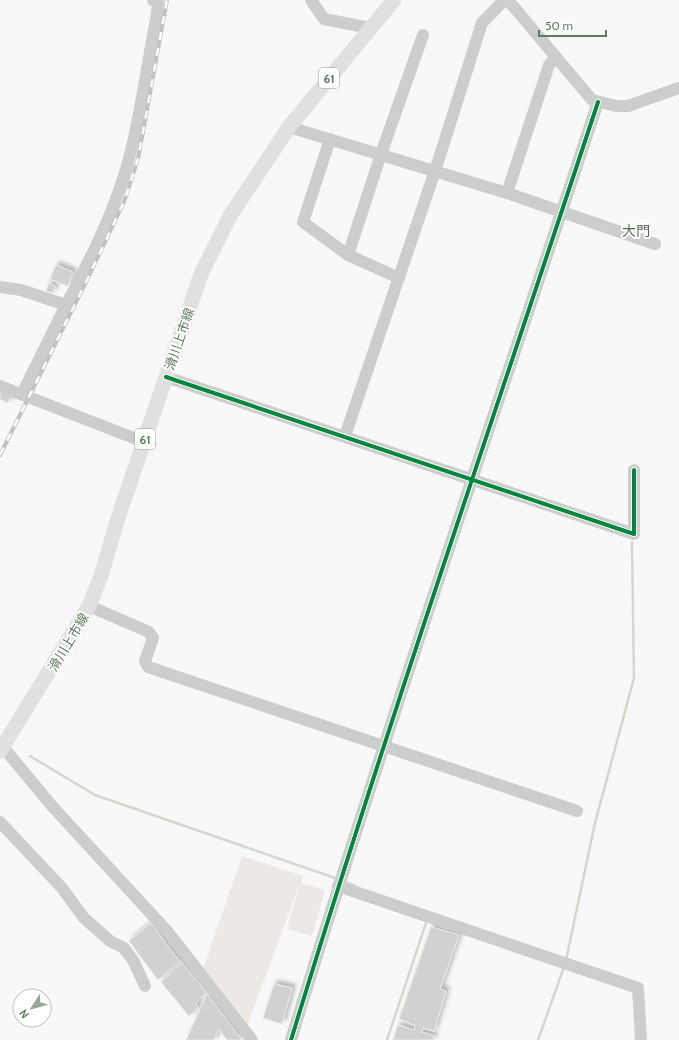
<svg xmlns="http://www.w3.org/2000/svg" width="679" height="1040" viewBox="0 0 679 1040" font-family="Cabin,'Noto Sans JP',sans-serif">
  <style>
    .green { fill: #ece8e6 }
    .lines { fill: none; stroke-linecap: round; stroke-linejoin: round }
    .stream { stroke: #d1d9cf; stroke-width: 2.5 }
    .building { fill: #d0d2cf; stroke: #e8e8e8; filter: url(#shadow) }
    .minor { stroke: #cbcecb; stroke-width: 12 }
    .major { stroke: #e0e1df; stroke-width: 15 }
    .rail-casing { stroke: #c1c3c1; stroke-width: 4 }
    .rail { stroke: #fff; stroke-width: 2.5; stroke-dasharray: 8; stroke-linecap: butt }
    .cycleway-casing { stroke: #fff; stroke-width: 6 }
    .cycleway { stroke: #00873e; stroke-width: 4 }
    .labels { text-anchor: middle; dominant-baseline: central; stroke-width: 4; stroke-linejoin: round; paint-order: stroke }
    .shield { fill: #fff; stroke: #90a390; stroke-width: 1 }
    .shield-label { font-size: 12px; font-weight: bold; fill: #607c60 }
    .street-label { font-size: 13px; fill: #607c60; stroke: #fff }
    .neighbourhood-label { font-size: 14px; fill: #576d57; stroke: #fff }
  </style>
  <defs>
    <filter id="shadow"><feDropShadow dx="3.5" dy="-3.5" stdDeviation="2" flood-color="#0004"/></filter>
  </defs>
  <rect width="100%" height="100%" fill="#f9f8f8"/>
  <polygon class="green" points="242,856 303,876 301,883 325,890 312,936 287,929 299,886 247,1026 203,969"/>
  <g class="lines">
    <g class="stream">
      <polyline points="30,756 95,795 338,879"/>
      <polyline points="344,882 354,885"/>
      <polyline points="566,960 595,823 634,678 632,542"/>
      <polyline points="387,1040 427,920"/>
      <polyline points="538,1040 564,967"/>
    </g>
  </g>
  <g class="building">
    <polygon points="56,265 73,272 68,286 50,279"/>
    <polygon points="49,283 55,286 53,293 46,291"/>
    <polygon points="0,389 12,395 8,403 0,399"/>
    <polygon points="151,923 180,962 158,980 129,941"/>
    <polygon points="431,927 459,935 440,989 446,991 434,1031 423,1028 422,1032 434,1036 433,1040 393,1040 398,1025 414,1030 415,1025 399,1019"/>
    <polygon points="182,963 206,992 196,1003 198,1008 189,1016 161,982"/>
    <polygon points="274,984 292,988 282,1024 263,1018"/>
    <polygon points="207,994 242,1040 227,1040 219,1029 214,1040 186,1040"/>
  </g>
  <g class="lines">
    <g class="minor">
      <polyline points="311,0 324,19 370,28"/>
      <polyline points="508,0 592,100 616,106 628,106 679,88"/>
      <polyline points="289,127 507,193 655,244"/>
      <polyline points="330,139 303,222 348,255 399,278"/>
      <polyline points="507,193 549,65 556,57"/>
      <polyline points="348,255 381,154 423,35"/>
      <polyline points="0,287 21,290 66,305 22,394"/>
      <path d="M66,305C92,256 118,205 131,151C142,106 148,59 157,14L158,3L153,0"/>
      <polyline points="166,377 634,534 634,470"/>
      <polyline points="0,386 144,442"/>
      <polyline points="345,436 435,171 482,23 504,0"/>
      <polyline points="89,606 149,632 153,638 145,661 148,667 577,811"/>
      <polyline points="3,747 52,806 167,931 252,1040"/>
      <polyline points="0,822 62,888 84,918 110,941 124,948 134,962 145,986"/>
      <polyline points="338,886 638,988 641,1040"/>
      <path d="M291,1040C387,725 495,414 598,102"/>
    </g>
    <polyline class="major" points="0,751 89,606 101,576 117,521 201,274 230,216 289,127 394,0"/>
    <defs>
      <polyline id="rail" points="0,455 86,282 124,202 138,159 167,0"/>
    </defs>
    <use href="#rail" class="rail-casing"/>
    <use href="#rail" class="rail"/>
    <defs>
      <g id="cycleway">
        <polyline points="166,377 634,534 634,470"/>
        <path d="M291,1040C387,725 495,414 598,102"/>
      </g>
    </defs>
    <use href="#cycleway" class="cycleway-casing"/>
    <use href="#cycleway" class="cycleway"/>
  </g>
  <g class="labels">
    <g class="shield">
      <rect x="319" y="68" width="20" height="20" rx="3"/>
      <rect x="135" y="429" width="20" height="20" rx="3"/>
    </g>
    <g class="shield-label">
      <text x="329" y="78">61</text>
      <text x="145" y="439">61</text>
    </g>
    <g class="street-label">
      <text transform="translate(179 339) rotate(-71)">滑川上市線</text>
      <text transform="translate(68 642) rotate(-59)">滑川上市線</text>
    </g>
    <g class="neighbourhood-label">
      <text x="636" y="231">大門</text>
    </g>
  </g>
  <g transform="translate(32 1008) rotate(234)"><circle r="19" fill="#ffffff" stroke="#bfcbbf"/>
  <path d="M0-3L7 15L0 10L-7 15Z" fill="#96a795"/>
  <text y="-6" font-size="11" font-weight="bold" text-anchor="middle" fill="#607c60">N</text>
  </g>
  <path d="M539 30v6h67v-6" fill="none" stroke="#607c60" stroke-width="2"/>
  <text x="545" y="30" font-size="12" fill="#607c60" stroke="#ffffff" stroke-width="3" paint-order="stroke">50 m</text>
</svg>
